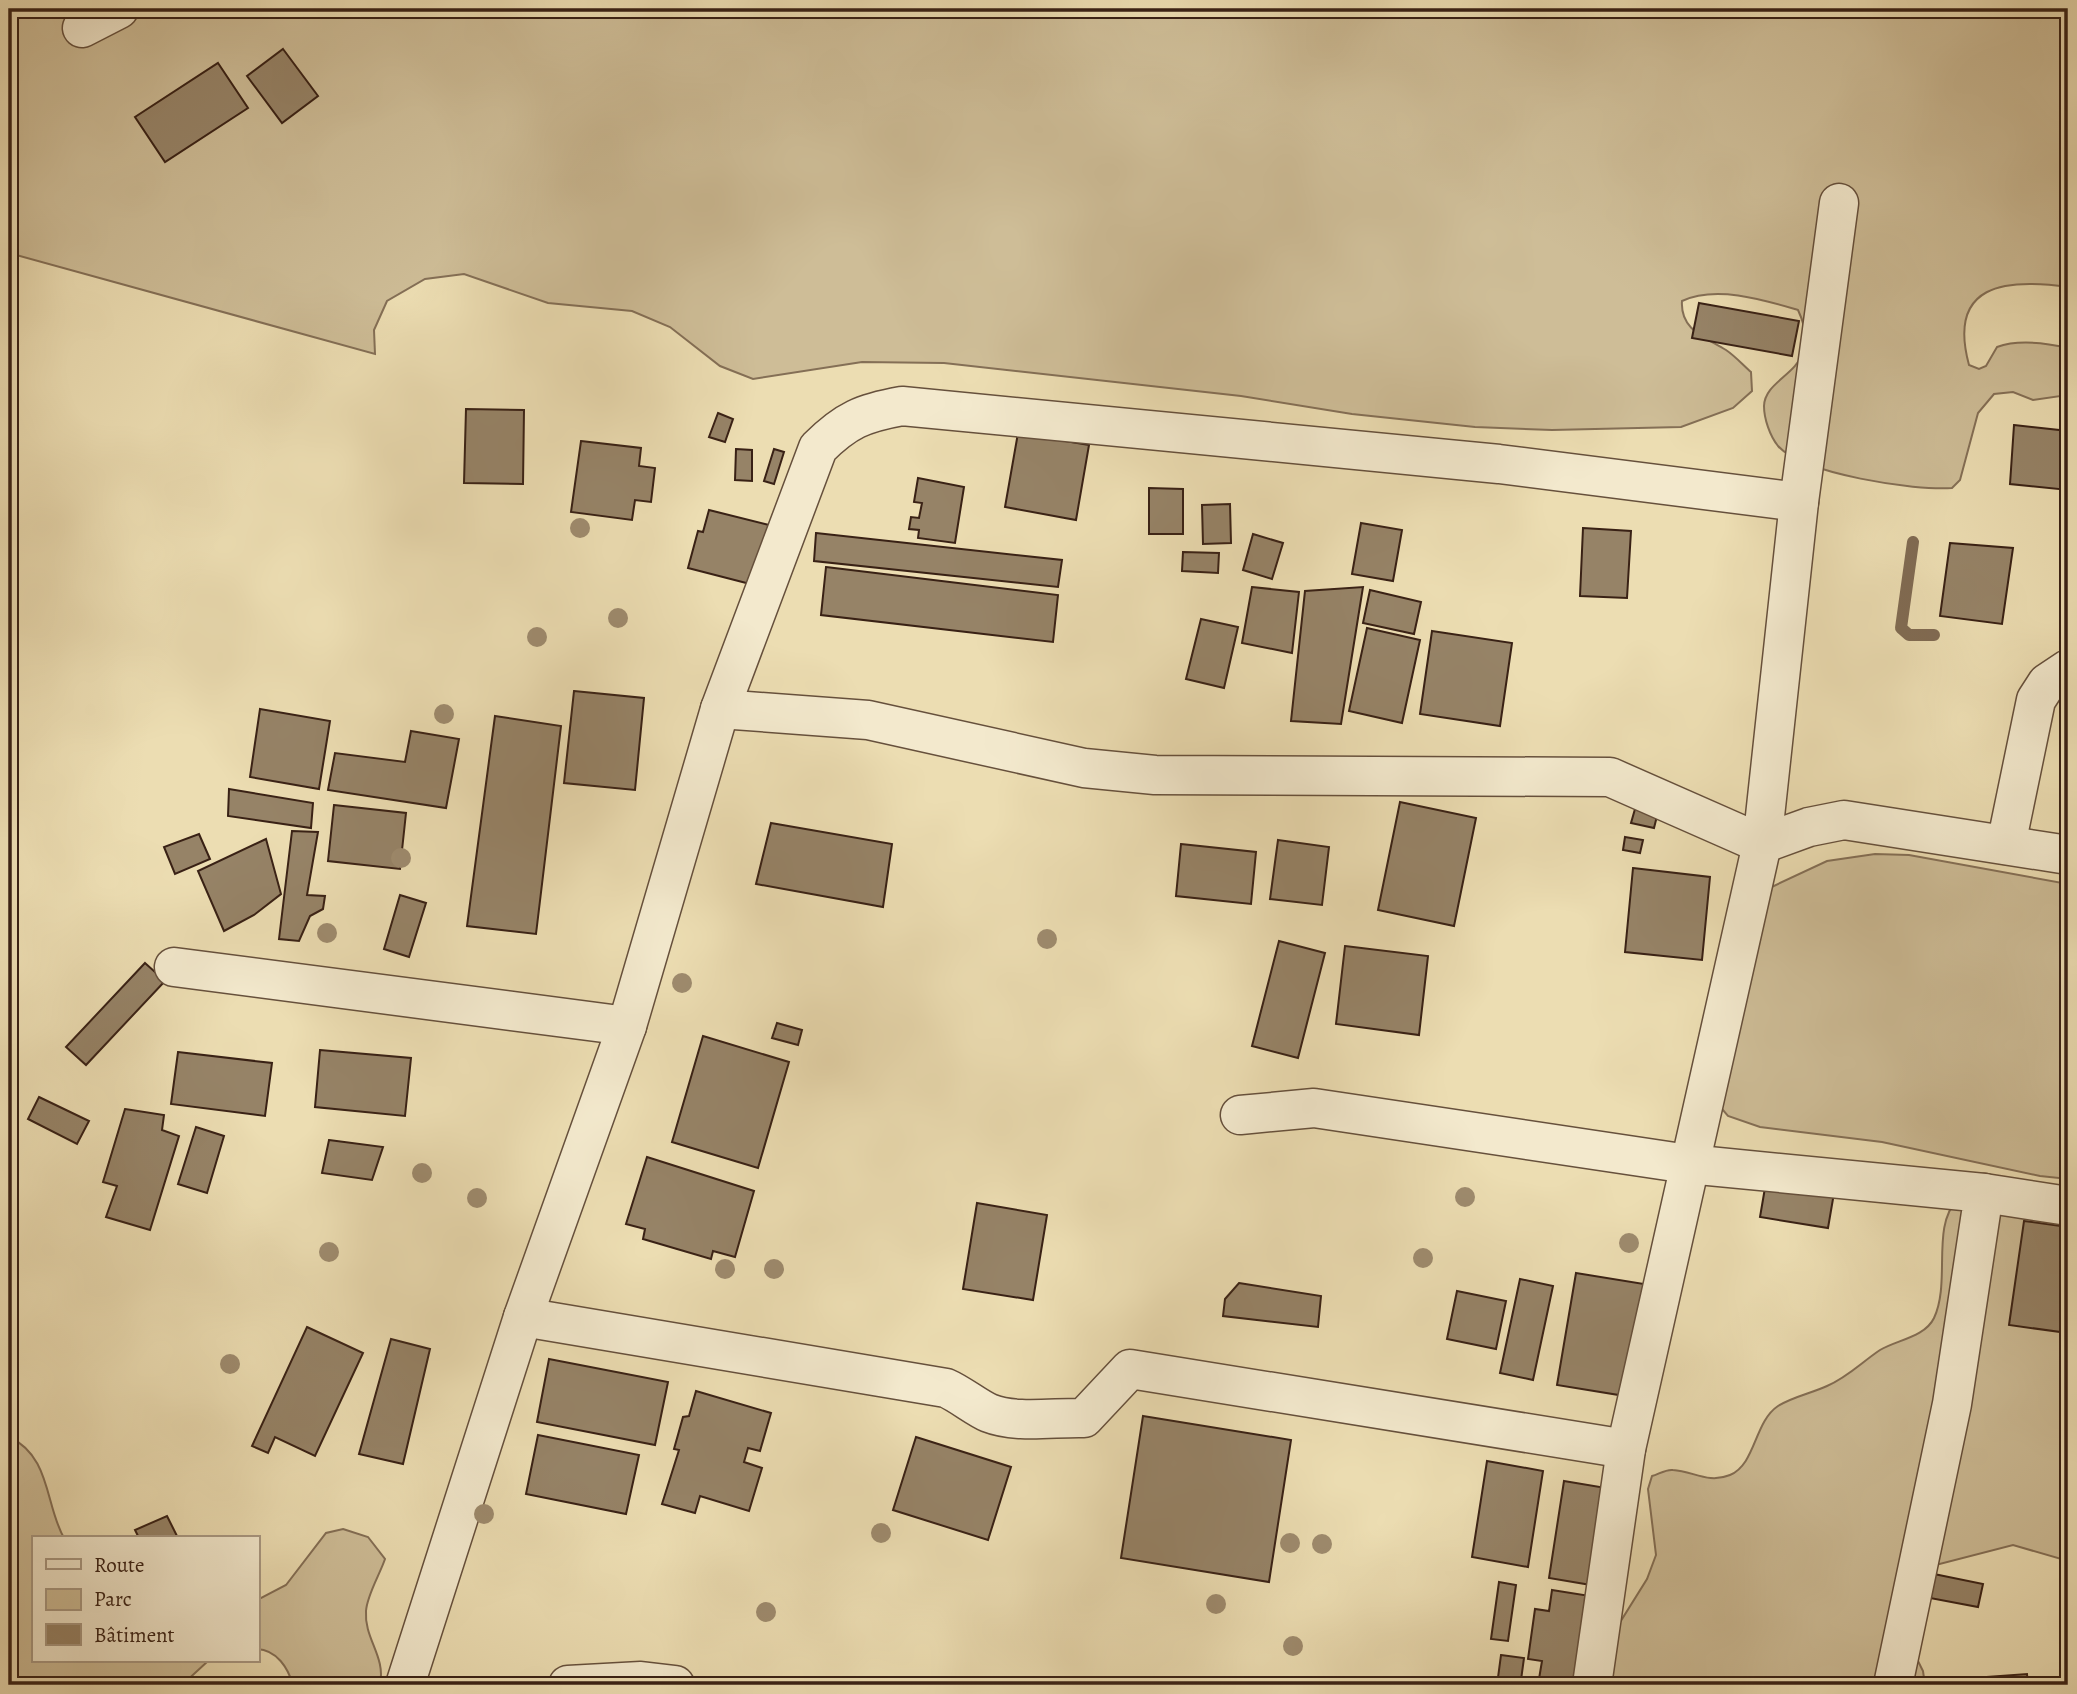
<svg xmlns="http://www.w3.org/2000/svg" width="2077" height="1694" viewBox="0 0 2077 1694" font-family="Alegreya,serif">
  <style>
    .green { fill: #cebd97; stroke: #846f56; stroke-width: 2 }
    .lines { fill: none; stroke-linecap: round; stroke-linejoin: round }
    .stream { stroke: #806b53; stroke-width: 12 }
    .building { fill: #968367; stroke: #392115; stroke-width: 2 }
    .minor-casing { stroke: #66503c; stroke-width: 41 }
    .minor { stroke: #f3e9cd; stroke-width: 38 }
    .tree { fill: #9e8b6e }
  </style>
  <rect width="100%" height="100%" fill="#ecddb2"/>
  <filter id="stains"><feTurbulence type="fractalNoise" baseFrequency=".00286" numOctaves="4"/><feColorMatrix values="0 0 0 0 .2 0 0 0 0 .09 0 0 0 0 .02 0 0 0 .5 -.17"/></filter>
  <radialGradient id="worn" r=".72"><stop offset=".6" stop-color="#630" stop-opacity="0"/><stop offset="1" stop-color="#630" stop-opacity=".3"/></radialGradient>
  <g class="green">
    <path d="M9,9H2068V287C2005,278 1947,284 1969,365L1979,369L1986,366L1997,347C2019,339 2046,343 2068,348V395L2033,400L2013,392L1994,394L1978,413L1960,480L1952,488C1915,491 1803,474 1778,446C1770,436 1764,419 1764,406C1765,373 1827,372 1798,310C1764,300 1716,285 1682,301C1680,330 1705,337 1726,350C1735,356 1743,365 1751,372L1752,391L1733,408L1681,427L1552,430L1475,427L1352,414L1241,396L944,363L862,362L753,379L720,366L670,327L632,311L548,303L464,274L425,279L387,301L374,330L375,354L9,253Z"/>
    <polygon points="1875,854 1909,855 2068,884 2068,1179 2040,1176 1882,1142 1760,1127 1728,1116 1716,1102 1763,891 1827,861"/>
    <path d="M1957,1200L2068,1219V1561L2013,1545L1920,1569L1910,1645L1923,1671L1925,1685H1601L1614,1632L1647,1579L1656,1555L1648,1489L1652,1476C1659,1474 1666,1469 1673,1470C1693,1471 1708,1484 1730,1475C1756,1464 1754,1422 1778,1406C1792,1397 1812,1393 1827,1386C1848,1377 1862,1362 1880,1350C1897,1340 1925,1337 1934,1318C1951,1282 1931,1227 1957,1200Z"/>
    <path d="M9,1437C51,1456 45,1505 64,1538H33V1661H208L182,1685H9Z"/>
    <path d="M343,1529L368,1537L385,1559C380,1574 367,1595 366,1611C364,1639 386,1656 380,1685H293C288,1668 277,1650 257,1649V1600L286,1585L326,1533Z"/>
  </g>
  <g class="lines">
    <polyline class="stream" points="1913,542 1901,628 1909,635 1934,635"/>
  </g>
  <g class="building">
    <polygon points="283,49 318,96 282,123 247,76"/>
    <polygon points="218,63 248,108 165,162 135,117"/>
    <polygon points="1699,303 1799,321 1792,356 1692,338"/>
    <polygon points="466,409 524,410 523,484 464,483"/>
    <polygon points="718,413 733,419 725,442 709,437"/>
    <polygon points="2014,425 2068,431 2068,490 2010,484"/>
    <polygon points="1018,433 1089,445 1076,520 1005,507"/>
    <polygon points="581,441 641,448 639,466 655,468 651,502 635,500 632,520 571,512"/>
    <polygon points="736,449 752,450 752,481 735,480"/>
    <polygon points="774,449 784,452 774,484 764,481"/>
    <polygon points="918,478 964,487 955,543 918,538 919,530 909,529 911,517 919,518 922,503 914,502"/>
    <polygon points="1149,488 1183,489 1183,534 1149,534"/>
    <polygon points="1230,504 1231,543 1203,544 1202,505"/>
    <polygon points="709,510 769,525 754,585 688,568 698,531 703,532"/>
    <polygon points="1361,523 1402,530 1393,581 1352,574"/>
    <polygon points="1583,528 1631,531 1627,598 1580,596"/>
    <polygon points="816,533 1062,560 1058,587 814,561"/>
    <polygon points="1253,534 1283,543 1272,579 1243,570"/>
    <polygon points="1950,543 2013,548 2002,624 1940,616"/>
    <polygon points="1183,552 1219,553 1218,573 1182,571"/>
    <polygon points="826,567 1058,595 1053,642 821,615"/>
    <polygon points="1252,587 1299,592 1292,653 1242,643"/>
    <polygon points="1363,587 1341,724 1291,721 1305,591"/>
    <polygon points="1370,590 1421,602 1414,634 1363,623"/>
    <polygon points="1201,619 1238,627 1224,688 1186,679"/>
    <polygon points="1367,628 1420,640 1402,723 1349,711"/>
    <polygon points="1432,631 1512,643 1500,726 1420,714"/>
    <polygon points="574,691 644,698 635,790 564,783"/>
    <polygon points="260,709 330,721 319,789 250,777"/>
    <polygon points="495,716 561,726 536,934 467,926"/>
    <polygon points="411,731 459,739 446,808 328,790 335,753 405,762"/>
    <polygon points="229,789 313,803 311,828 228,816"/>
    <polygon points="1400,802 1476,818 1454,926 1378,910"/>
    <polygon points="1637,802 1659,808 1654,828 1631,823"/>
    <polygon points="334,805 406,813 400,869 328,861"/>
    <polygon points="771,823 892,844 883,907 756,884"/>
    <polygon points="292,831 318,832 307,895 325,896 323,909 310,916 299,941 279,939"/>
    <polygon points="199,834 210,859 175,874 164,847"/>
    <polygon points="1625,837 1643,840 1640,853 1623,850"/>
    <polygon points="266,839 281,894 254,915 224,931 198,871"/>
    <polygon points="1278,840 1329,847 1322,905 1270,899"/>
    <polygon points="1181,844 1256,852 1251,904 1176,896"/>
    <polygon points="1633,868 1710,877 1702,960 1625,952"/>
    <polygon points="400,895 426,903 409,957 384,949"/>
    <polygon points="1279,941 1325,953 1298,1058 1252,1046"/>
    <polygon points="1345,946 1428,956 1419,1035 1336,1024"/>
    <polygon points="145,963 165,981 86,1065 66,1047"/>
    <polygon points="777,1023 802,1030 798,1045 772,1038"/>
    <polygon points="703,1036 789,1062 758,1168 672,1142"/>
    <polygon points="320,1050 411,1058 405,1116 315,1107"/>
    <polygon points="178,1052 272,1063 265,1116 171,1104"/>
    <polygon points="39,1097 89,1121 77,1144 28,1119"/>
    <polygon points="125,1109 164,1115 162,1130 179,1136 150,1230 106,1217 117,1186 103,1182"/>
    <polygon points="196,1127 224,1136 207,1193 178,1184"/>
    <polygon points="329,1140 383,1147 372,1180 322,1173"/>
    <polygon points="647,1157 754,1191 735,1257 713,1251 711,1259 643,1239 645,1229 626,1224"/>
    <polygon points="1766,1182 1834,1193 1828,1228 1760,1217"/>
    <polygon points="977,1203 1047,1215 1033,1300 963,1289"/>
    <polygon points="2024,1221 2068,1227 2068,1333 2009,1325"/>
    <polygon points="1576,1273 1644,1284 1625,1396 1557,1385"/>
    <polygon points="1520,1279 1553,1286 1533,1380 1500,1373"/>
    <polygon points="1239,1283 1321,1296 1318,1327 1223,1316 1225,1299"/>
    <polygon points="1457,1291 1506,1301 1496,1349 1447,1339"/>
    <polygon points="307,1327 363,1353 315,1456 275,1437 268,1453 252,1446"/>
    <polygon points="391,1339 430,1349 403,1464 359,1454"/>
    <polygon points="549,1359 668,1382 655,1445 537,1422"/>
    <polygon points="696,1391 771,1413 760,1451 748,1448 744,1462 762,1468 749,1511 700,1496 695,1513 662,1504 679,1450 674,1449 683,1417 689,1416"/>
    <polygon points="1143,1416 1291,1440 1269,1582 1121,1558"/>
    <polygon points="538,1435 639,1455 626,1514 526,1494"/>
    <polygon points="916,1437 1011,1467 988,1540 893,1510"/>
    <polygon points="1487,1461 1543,1471 1528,1567 1472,1557"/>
    <polygon points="1564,1481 1612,1489 1597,1586 1549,1578"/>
    <polygon points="167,1516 178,1538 139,1538 135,1530"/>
    <polygon points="1934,1574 1983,1584 1978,1607 1930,1598"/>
    <polygon points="1499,1582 1516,1585 1508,1641 1491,1639"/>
    <polygon points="1552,1590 1590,1596 1577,1684 1539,1679 1542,1661 1528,1659 1535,1609 1549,1611"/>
    <polygon points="1501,1655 1524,1658 1521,1680 1556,1685 1497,1685"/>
    <polygon points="2027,1674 2028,1685 1932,1685 1932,1681"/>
  </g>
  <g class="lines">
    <defs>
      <g id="minor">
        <polyline points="82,28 119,9"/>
        <polyline points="720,709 868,720 1084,768 1155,775 1610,777 1762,844 1809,827 1844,820 2068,855"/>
        <polyline points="2006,845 2036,700 2047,683 2068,669"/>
        <polyline points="174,967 627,1026"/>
        <polyline points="1240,1115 1314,1108 1688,1164 1984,1193 1952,1404 1893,1685"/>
        <polyline points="1984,1193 2068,1206"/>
        <path d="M523,1317L946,1388C960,1394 977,1408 989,1413C1017,1424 1055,1417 1084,1418L1130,1369L1626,1449"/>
        <path d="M405,1685L523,1317L627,1026L720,709L818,448C846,420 863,413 902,406L1499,464L1799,502"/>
        <polyline points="568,1685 641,1681 675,1685"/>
        <polyline points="1592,1685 1626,1449 1762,844 1799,502 1839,203"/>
      </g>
    </defs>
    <use href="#minor" class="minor-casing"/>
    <use href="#minor" class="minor"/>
  </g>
  <g class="tree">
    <circle cx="580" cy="528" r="10"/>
    <circle cx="618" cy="618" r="10"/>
    <circle cx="537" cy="637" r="10"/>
    <circle cx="444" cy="714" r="10"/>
    <circle cx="401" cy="858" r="10"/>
    <circle cx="327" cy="933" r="10"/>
    <circle cx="1047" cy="939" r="10"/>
    <circle cx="682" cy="983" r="10"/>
    <circle cx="422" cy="1173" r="10"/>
    <circle cx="1465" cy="1197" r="10"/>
    <circle cx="477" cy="1198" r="10"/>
    <circle cx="1629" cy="1243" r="10"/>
    <circle cx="329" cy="1252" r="10"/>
    <circle cx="1423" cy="1258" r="10"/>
    <circle cx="725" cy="1269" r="10"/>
    <circle cx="774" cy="1269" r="10"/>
    <circle cx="230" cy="1364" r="10"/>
    <circle cx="484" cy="1514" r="10"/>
    <circle cx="881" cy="1533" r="10"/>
    <circle cx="1290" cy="1543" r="10"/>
    <circle cx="1322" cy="1544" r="10"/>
    <circle cx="1216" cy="1604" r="10"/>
    <circle cx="766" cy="1612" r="10"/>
    <circle cx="1293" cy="1646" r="10"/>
  </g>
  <rect width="2077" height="1694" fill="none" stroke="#ecddb2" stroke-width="35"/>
  <rect x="10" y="10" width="2056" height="1673" fill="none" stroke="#392115" stroke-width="3.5"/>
  <rect x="18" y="18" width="2042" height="1659" fill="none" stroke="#392115" stroke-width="2"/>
  <rect x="32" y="1536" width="228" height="126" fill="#f3e9cd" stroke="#a99983" stroke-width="2"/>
  <rect x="46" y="1559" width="35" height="10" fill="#f3e9cd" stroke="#a99983" stroke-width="2"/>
  <text x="94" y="1572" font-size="21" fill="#392115">Route</text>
  <rect x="46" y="1589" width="35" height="21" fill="#cebd97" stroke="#a99983" stroke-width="2"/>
  <text x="94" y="1606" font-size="21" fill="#392115">Parc</text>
  <rect x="46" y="1624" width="35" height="21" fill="#968367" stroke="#a99983" stroke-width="2"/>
  <text x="94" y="1642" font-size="21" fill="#392115">Bâtiment</text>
  <rect width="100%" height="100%" filter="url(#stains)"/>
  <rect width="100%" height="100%" fill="url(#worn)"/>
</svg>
